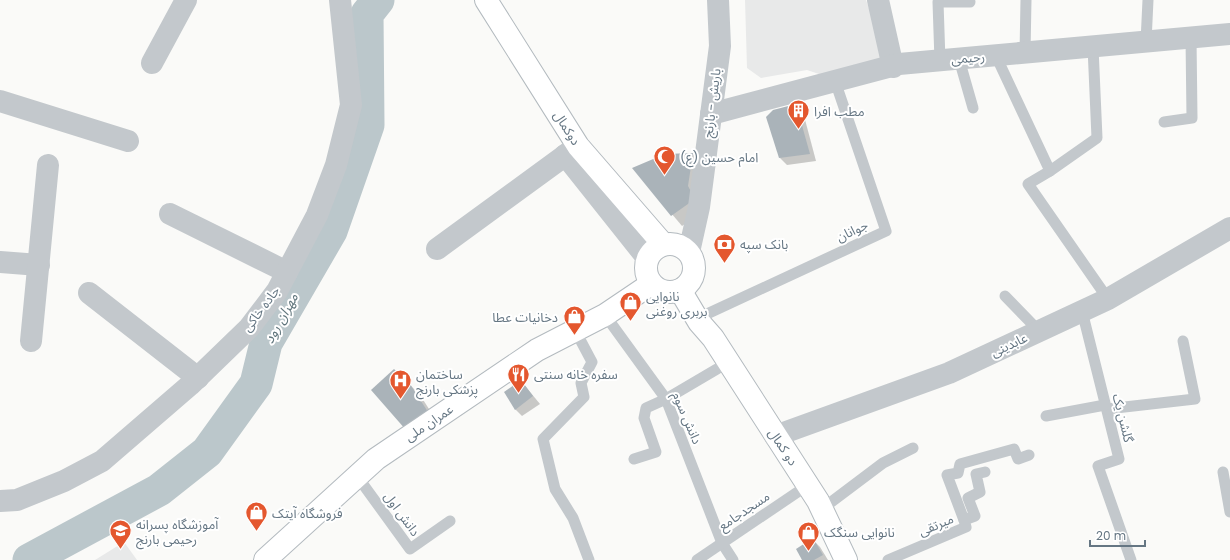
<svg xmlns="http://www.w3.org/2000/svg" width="1230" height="560" viewBox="0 0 1230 560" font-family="Poppins,'Noto Sans Arabic',sans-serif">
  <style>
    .built { fill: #e8e9e9 }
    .shadow { fill: #0003 }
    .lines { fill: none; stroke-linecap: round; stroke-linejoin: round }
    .river { stroke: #bbc7cb; stroke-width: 33 }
    .building { fill: #aab3b9 }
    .secondary-casing { stroke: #b3babf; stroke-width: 24 }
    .service { stroke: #c3c8cc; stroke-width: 11 }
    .minor { stroke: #c3c8cc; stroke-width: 22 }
    .tertiary { stroke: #c3c8cc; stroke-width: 22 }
    .secondary { stroke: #fff; stroke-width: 22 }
    .labels { text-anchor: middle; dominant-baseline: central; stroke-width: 4; stroke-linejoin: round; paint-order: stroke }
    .street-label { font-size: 13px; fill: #657683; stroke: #fff }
    .poi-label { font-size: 13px; fill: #657683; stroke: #fff; text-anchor: start }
    .water-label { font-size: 14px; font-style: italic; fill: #60757c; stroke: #fff }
  </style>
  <rect width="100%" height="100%" fill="#fafaf8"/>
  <g class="built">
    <polygon points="745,0 866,0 888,63 831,78 807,70 761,78 747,68"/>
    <polygon points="124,542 137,560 95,560"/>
  </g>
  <g class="shadow">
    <polygon points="795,105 803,112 816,161 787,165 780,158"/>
    <polygon points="693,154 704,164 705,210 682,226 634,169 665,155"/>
    <polygon points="521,381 540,404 522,416 515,409"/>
    <polygon points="409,384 420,395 438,423 417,440"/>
    <polygon points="813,540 820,547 828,560 803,560"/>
  </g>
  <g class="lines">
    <polyline class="river" points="29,560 159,490 207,452 256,384 266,343 331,231 368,125 367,14 378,0"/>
  </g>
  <g class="building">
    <polygon points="796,104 810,154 779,158 766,117 773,110"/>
    <polygon points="693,153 688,186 695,199 671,216 632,168 665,154"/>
    <polygon points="394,369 410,384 428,412 406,430 371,390"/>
    <polygon points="521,380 533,396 515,410 504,392"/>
    <polygon points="813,538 823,555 814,560 802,560 796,549"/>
  </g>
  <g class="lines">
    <defs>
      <g id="secondary">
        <polyline points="486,0 578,146 663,244"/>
        <circle cx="670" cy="268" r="24"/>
        <polyline points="680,290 699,322 713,338 818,501 846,560"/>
        <polyline points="265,560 376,459 537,350 605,315 651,284"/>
      </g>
    </defs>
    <use href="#secondary" class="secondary-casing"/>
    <g class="service">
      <polyline points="1146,42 1148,0"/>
      <polyline points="1025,53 1026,0"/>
      <polyline points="996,56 1050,171 1028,184 1108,299"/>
      <polyline points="959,59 973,108"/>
      <polyline points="940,61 938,2 970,2"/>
      <polyline points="1164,122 1192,118 1191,38"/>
      <polyline points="1050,171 1097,138 1093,47"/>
      <polyline points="1005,296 1039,331"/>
      <polyline points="1082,311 1119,459 1098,466 1131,560"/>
      <polyline points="709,313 886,231 835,81"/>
      <polyline points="605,315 666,399 722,543 733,560"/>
      <polyline points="575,330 592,362 581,383 584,397 543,439 555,489 573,518 589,560"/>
      <polyline points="1107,409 1195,399 1183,341"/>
      <polyline points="1046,416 1105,405"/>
      <polyline points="634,459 656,452 644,418 646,408 666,399 717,369"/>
      <polyline points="1223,472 1230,512"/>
      <polyline points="357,476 410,549 450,521"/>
      <polyline points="822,509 883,463 913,448"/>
      <polyline points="964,520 947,475 958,473 960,464 1014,449 1018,459 1029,455"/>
      <polyline points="697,560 808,485"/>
      <polyline points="888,560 966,527 964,520 975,516 968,498 980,492 976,474 985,472"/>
    </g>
    <g class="minor">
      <polyline points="878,0 893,67"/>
      <polyline points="152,63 186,0"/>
      <polyline points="0,101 128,141"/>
      <polyline points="711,114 899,64 1230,34"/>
      <polyline points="565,155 647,258"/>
      <polyline points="170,214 287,272"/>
      <polyline points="437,249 578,146"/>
      <polyline points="0,262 39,265"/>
      <polyline points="89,293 198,378"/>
      <polyline points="31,341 48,165"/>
      <polyline points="775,436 949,373 1108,299 1230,228"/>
      <polyline points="0,501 17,500 64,481 102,461 190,385 249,328 277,291 317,215 336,165 351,105 340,0"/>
    </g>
    <polyline class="tertiary" points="689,252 699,207 720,46 718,0"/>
    <use href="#secondary" class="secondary"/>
  </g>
  <defs>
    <symbol id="building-pin" viewBox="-11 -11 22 30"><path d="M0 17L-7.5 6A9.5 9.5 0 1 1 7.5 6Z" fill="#e4572e" stroke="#fff"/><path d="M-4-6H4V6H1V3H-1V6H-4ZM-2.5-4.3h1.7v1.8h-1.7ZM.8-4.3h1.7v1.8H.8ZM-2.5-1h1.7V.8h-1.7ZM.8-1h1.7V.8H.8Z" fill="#fff"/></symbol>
    <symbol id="mosque-pin" viewBox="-11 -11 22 30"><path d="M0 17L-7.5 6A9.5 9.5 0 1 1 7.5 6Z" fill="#e4572e" stroke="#fff"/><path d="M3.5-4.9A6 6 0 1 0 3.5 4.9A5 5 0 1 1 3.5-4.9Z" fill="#fff"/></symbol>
    <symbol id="bank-pin" viewBox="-11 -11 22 30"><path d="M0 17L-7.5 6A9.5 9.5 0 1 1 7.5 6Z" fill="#e4572e" stroke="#fff"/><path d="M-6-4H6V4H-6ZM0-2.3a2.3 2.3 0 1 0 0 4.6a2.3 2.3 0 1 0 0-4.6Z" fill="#fff"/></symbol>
    <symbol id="shop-pin" viewBox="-11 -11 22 30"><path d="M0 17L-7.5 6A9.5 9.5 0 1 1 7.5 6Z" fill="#e4572e" stroke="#fff"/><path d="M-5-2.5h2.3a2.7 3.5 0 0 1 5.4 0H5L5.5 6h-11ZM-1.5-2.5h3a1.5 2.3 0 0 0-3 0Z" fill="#fff"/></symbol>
    <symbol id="restaurant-pin" viewBox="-11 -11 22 30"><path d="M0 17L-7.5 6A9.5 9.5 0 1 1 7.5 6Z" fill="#e4572e" stroke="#fff"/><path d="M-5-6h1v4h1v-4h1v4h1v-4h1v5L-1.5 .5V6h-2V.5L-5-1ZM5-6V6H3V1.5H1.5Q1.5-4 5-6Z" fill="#fff"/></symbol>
    <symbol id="hospital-pin" viewBox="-11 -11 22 30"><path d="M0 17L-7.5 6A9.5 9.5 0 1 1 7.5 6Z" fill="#e4572e" stroke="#fff"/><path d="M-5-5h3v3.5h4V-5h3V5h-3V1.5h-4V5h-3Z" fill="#fff"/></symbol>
    <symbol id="school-pin" viewBox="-11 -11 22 30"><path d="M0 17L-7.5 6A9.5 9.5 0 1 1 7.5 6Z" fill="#e4572e" stroke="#fff"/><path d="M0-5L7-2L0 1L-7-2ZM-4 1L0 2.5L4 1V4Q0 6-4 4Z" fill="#fff"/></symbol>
  </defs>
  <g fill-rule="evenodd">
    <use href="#building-pin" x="786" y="98" width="25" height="34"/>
    <use href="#mosque-pin" x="652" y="144" width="25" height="34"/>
    <use href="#bank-pin" x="712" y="232" width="25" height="34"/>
    <use href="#shop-pin" x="618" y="290" width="25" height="34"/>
    <use href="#shop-pin" x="562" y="304" width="25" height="34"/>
    <use href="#restaurant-pin" x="506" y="362" width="25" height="34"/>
    <use href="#hospital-pin" x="388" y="368" width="25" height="34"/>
    <use href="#shop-pin" x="244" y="500" width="25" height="34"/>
    <use href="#school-pin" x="108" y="518" width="25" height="34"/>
    <use href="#shop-pin" x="796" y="520" width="25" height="34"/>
  </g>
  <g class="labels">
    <g class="street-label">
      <text transform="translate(968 58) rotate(-5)">رحیمی</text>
      <text transform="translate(712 103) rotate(-83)">باریش - بارنج</text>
      <text transform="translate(567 128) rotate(57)">دوکمال</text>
      <text transform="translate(852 231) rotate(-25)">جوانان</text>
      <text transform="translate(261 309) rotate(-53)">جاده خاکی</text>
      <text transform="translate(1009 345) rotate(-25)">عابدینی</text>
      <text transform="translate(687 418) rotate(67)">دانش سوم</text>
      <text transform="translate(1123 418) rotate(76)">گلشن یک</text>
      <text transform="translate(429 423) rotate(-34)">عمران ملی</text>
      <text transform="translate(783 447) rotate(56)">دو کمال</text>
      <text transform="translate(744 511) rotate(-34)">مسجدجامع</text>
      <text transform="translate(402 514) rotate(54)">دانش اول</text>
      <text transform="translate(936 525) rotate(-23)">میرتقی</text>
    </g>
    <g class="poi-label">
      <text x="814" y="111">مطب افرا</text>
      <text x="680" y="157">امام حسین (ع)</text>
      <text x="740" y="244">بانک سپه</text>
      <text x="646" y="296">نانوایی<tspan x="646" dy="15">بربری روغنی</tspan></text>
      <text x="558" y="317" text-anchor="end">دخانیات عطا</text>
      <text x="416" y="374">ساختمان<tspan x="416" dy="15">پزشکی بارنج</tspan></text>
      <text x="534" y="374">سفره خانه سنتی</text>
      <text x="272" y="513">فروشگاه آیتک</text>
      <text x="136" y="524">آموزشگاه پسرانه<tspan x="136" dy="15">رحیمی بارنج</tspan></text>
      <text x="824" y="532">نانوایی سنگک</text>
    </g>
    <g class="water-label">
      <text transform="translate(281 318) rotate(-61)">مهران رود</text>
    </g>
  </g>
  <path d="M1090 540v6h55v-6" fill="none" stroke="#657683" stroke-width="2"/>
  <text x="1096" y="540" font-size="12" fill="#657683" stroke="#ffffff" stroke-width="3" paint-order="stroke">20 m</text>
</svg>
